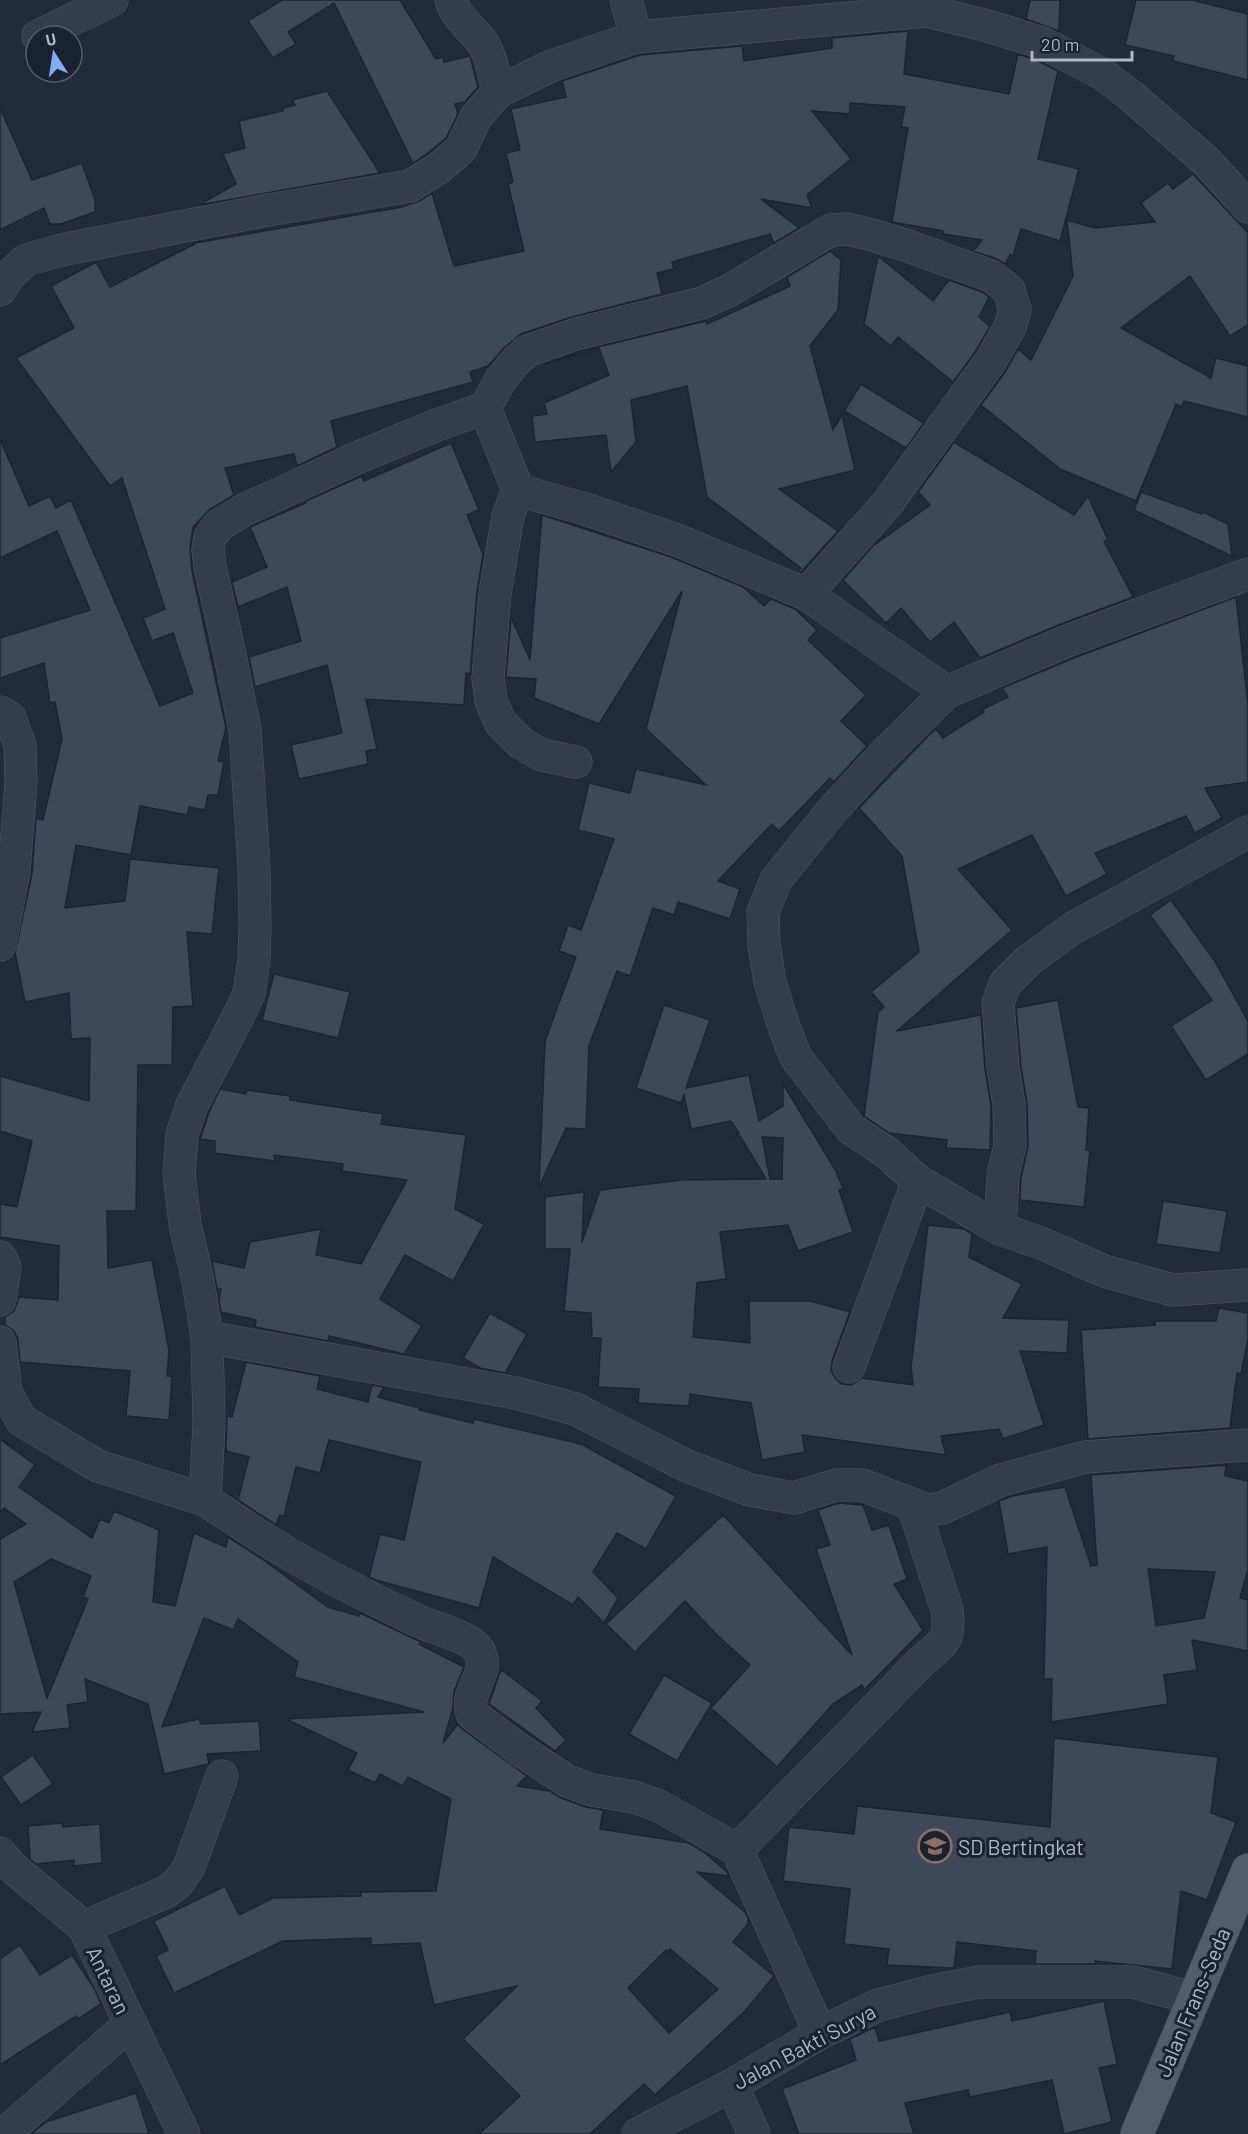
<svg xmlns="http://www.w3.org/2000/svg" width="1248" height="2134" viewBox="0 0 1248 2134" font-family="Barlow,sans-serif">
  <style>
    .building { fill: #3d4959; stroke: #1c2431; stroke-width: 1.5; fill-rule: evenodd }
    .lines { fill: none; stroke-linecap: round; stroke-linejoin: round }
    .street-casing { stroke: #505865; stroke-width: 33 }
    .primary-casing { stroke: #3e4653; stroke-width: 34 }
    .street { stroke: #353d4a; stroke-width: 32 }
    .primary { stroke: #535c6a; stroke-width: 33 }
    .labels { text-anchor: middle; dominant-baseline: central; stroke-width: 6; stroke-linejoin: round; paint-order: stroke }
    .poi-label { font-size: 21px; fill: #b0b8c6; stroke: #1a222f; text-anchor: start }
    .street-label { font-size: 21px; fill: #b0b8c6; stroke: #1a222f }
  </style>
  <rect width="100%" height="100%" fill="#212b3a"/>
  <g class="building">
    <polygon points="282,0 400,0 436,59 443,57 444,62 470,56 478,87 465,102 455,104 458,114 446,138 428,153 413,163 334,3 288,32 296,44 273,58 248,21"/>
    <polygon points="1030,0 1060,0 1059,31 1026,19"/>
    <polygon points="1136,0 1192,0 1248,14 1248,80 1173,61 1174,56 1125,45"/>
    <polygon points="908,31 904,74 1009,94 1018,54 1036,60 1058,71 1038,159 1079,169 1060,241 1021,229 1013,256 1010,255 1005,264 997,259 973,251 982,240 943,234 943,231 892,222 908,128 901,127 905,107 850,103 850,114 812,111 851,159 807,195 812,208 761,199 799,228 774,243 770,234 672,262 674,269 657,273 662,294 572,317 521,334 504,348 488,366 470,372 473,382 331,421 337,447 297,466 294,454 225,468 234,495 209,510 193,527 190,548 192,571 226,728 218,761 224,762 218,795 208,795 205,810 189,807 187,815 140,806 131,855 76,845 65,908 125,901 130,859 219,868 212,934 187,932 193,1006 173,1007 172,1065 138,1065 136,1211 107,1211 108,1268 152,1260 169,1350 167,1376 172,1376 169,1420 126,1416 130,1371 20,1362 18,1339 14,1331 5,1325 5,1317 14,1311 19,1297 58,1300 59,1246 0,1237 0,1204 17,1207 32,1141 0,1131 0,1076 89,1101 90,1038 71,1039 69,993 25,1002 15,953 32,874 36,818 43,820 62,739 55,702 50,703 44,663 0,678 0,638 90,610 57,531 0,558 0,439 29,506 50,496 56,508 71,500 160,706 193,693 173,633 152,641 143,618 165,609 122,478 110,486 16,358 74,328 51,286 96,262 110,287 195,244 195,243 402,207 419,201 432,193 454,266 524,251 508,184 513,182 506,153 520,150 511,109 566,97 562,81 640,55 742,46 744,61 832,48 832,38"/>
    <polygon points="327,91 380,173 199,205 236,184 223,154 245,148 239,121 283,111 283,108 295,105 292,100"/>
    <polygon points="0,108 32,180 82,163 95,200 95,212 61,224 50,224 44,208 0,230"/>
    <polygon points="1193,174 1248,233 1248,325 1230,336 1190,276 1121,328 1211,378 1216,358 1248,366 1248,417 1184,401 1181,407 1176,404 1136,501 1060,469 981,405 1005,372 1018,349 1031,360 1073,276 1067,220 1095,228 1155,222 1141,203 1168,183 1173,189"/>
    <polygon points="830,251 841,260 838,310 810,346 833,430 842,415 855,470 779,489 838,531 801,572 798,571 801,568 707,497 687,386 631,400 636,442 611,472 606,435 535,442 532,416 547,414 544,403 609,375 599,348 543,364 581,351 706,321 707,324 790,286 787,277"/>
    <polygon points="878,256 933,301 949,280 982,292 989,297 979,317 990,326 975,352 953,382 898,337 891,346 864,324"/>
    <polygon points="861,384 924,423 906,448 844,411"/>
    <polygon points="954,442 1074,515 1088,496 1108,540 1104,541 1133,597 1061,624 980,658 954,622 930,642 901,608 886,623 843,580 873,546 930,505 918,492"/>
    <polygon points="451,443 479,510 467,515 483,554 477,592 470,674 466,673 464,705 366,699 377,749 366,751 368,764 299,779 291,745 342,733 327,665 255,687 249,657 301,641 287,587 238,607 232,582 267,567 250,527 306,503 306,501 362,476 364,481"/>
    <polygon points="1141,492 1202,514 1203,512 1228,524 1232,556 1134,510"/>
    <polygon points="542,515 671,557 743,587 764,606 771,599 795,609 817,630 808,640 866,695 841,721 867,746 834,782 830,778 779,831 772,824 718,881 740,889 730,919 678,902 674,915 653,908 630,976 617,971 589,1046 586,1129 566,1128 539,1187 545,1041 576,957 559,951 568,925 581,930 614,839 578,830 589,783 630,793 636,769 706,785 646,729 682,591 599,724 534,698 536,679 506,677 511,617 530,660"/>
    <polygon points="1236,597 1248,704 1248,782 1205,788 1222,818 1195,833 1186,816 1095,853 1107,874 1066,896 1032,835 958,869 1012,930 897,1031 981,1015 985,1069 991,1106 990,1150 946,1148 947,1140 889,1133 864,1116 878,1012 884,1007 871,992 919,952 902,856 859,808 930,734 936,729 943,738 984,712 983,709 1008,697 1002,688 1074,658"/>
    <polygon points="1171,900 1214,960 1248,1021 1248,1054 1206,1080 1171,1026 1212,1000 1150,915"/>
    <polygon points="274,974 350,992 338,1038 262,1020"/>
    <polygon points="1058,1000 1078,1107 1089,1108 1086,1150 1090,1150 1084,1207 1020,1200 1021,1178 1028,1146 1027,1103 1021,1066 1016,1008"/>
    <path d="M664,1005L710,1020L686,1088L749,1075L759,1121L783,1106V1084L836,1171L843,1189L839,1190L853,1232L798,1251L788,1225L720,1232L726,1279L697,1283L693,1337L750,1343L749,1301H811L850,1312L832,1361L831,1371L836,1379L842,1384L851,1385L862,1378L913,1385L911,1367L928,1225L964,1229L972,1234L969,1257L1022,1284L1003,1318L1069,1320L1067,1353L1020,1351L1044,1425L1003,1439L999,1429L941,1436L946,1455L802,1435L805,1452L762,1460L751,1403L690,1394L689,1406L638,1403L639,1389L598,1387L601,1338H592L591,1313L564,1311L570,1249H545V1197L584,1192L582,1242L600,1190L682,1180L766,1179L740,1136H735L739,1133L731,1121L691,1129L684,1095L681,1103L636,1088ZM762,1137L783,1138L782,1179H770Z"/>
    <polygon points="220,1089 246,1094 247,1090 290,1096 290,1100 383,1114 381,1124 466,1135 455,1209 484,1224 453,1281 405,1255 380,1299 422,1326 404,1354 329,1336 328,1341 255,1327 256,1320 221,1312 219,1300 221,1289 217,1289 212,1261 244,1268 250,1242 321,1229 316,1255 361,1264 407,1180 342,1171 343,1164 274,1155 275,1161 215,1153 215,1141 200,1139 209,1112"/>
    <polygon points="1163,1201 1227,1211 1220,1253 1156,1244"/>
    <polygon points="1219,1308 1248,1313 1248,1339 1241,1374 1237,1373 1230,1428 1088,1439 1081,1330 1155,1325 1155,1321 1216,1321"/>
    <polygon points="490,1313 527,1334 505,1373 480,1368 463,1358"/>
    <polygon points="246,1362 320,1376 317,1389 368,1402 372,1385 384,1387 378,1397 419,1408 419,1410 473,1423 474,1419 581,1444 676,1496 646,1549 617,1533 593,1572 618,1598 604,1623 578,1597 573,1605 493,1557 479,1608 376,1580 369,1577 380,1534 404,1540 421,1462 329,1440 320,1473 296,1467 284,1516 280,1515 276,1525 238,1500 249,1457 226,1451 227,1416 232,1417"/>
    <path d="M0,1439L35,1465L19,1487L92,1538L100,1519L109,1523L114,1511L159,1530L153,1602L175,1606L194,1533L226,1547L228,1537L262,1559L328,1607L359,1616L360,1613L421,1642L419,1644L464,1667L454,1692L453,1708L443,1743L458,1724L461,1728L527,1776L517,1786L550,1791L561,1798L586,1807L603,1810L600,1829L689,1843L704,1852L727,1872L729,1876L697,1872L745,1912L748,1917V1924L733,1942L774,1976L745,2011L655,2095L644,2084L590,2134H479L520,2096L463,2039L517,1986L434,2005L420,1943L371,1945V1938L283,1941L174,1993L156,1956L168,1950L154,1921L225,1886L239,1915L273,1898L361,1896V1892L436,1891L451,1799L408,1777L403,1786L380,1774L375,1783L348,1770L357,1753L286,1719L424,1712L294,1677L298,1662L238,1619L233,1630L204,1618L162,1727L199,1719L201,1724L259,1721L261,1751L207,1754L209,1764L164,1774L148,1704L85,1679L88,1702L67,1705L70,1728L32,1732L41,1712L0,1714V1539L26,1524L4,1508L0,1513ZM51,1559L91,1576L83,1597L88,1599L47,1698L14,1582ZM670,1949L718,1989L669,2033L628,1988L666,1950L668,1952Z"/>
    <path d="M1226,1465L1225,1476L1248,1481V1570L1240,1598L1248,1600V1651L1192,1640L1197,1670L1164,1675L1168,1704L1051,1722L1052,1679H1044L1047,1547L1008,1554L999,1501L1012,1496L1065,1487L1091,1566L1097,1565L1091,1475ZM1148,1569L1215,1572L1204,1618L1156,1626Z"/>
    <polygon points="839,1503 863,1505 872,1530 889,1525 907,1579 894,1584 923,1630 864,1690 862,1685 833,1704 777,1767 711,1708 750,1665 716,1634 685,1601 635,1652 606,1624 723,1515 852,1655 816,1549 830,1545 818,1510"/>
    <polygon points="502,1670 542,1701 536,1708 566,1740 555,1751 489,1704 499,1674"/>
    <polygon points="664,1675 712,1703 677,1761 629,1734"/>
    <polygon points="1054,1738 1218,1757 1211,1813 1236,1822 1207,1900 1181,1891 1172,1969 1095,1961 1096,1964 1035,1964 1036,1951 957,1942 954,1968 887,1965 889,1949 844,1944 850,1889 783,1881 789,1827 854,1834 857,1806 1050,1827"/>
    <polygon points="33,1755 53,1784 21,1805 1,1777"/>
    <polygon points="62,1823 63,1827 100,1824 102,1863 74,1866 74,1860 36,1864 30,1859 28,1826"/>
    <polygon points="20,1945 40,1975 72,1955 94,1988 101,2004 78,2019 76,2016 0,2065 0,1959"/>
    <polygon points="1104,2001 1117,2064 1099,2068 1112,2122 1064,2134 1052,2080 970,2097 968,2090 905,2103 914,2134 799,2134 782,2089 856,2060 850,2039 875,2027 879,2041 1010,2012 1012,2021"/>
    <polygon points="136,2093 149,2134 31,2134 46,2122"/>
  </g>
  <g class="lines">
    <defs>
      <g id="street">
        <path d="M451,0C457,19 471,27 482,42C492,56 494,76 498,92"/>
        <polyline points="626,0 636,37"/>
        <polyline points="38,36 112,0"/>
        <polyline points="0,290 8,277 26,260 61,250 268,210 410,186 439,168 461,149 476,117 498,92 551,66 636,37 927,11 984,25 1043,43 1104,75 1130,95 1206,161 1248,207"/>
        <polyline points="485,408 518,490 585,509 677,540 806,594 947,692"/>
        <polyline points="518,490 508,516 495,593 488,678 491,701 500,722 521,743 542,755 576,762"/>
        <polyline points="1248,574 1067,641 947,692 882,756 830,813 776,880 763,912 764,945 770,982 782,1021 795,1056 851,1129 886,1152 918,1181 1000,1229 1041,1243 1104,1271 1173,1290 1248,1285"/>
        <polyline points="0,712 10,718 20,745 21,783 14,871 0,945"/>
        <polyline points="1000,1229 1003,1175 1010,1146 1009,1104 1003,1068 998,1003 1005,984 1029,960 1073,928 1248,832"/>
        <polyline points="0,1257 5,1267 0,1300"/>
        <polyline points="207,1337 516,1393 575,1409 687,1466 750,1490 794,1498 836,1485 862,1485 927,1510 942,1508 1001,1480 1085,1457 1248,1445"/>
        <polyline points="0,1342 6,1392 21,1420 98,1466 205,1500 209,1425 207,1337 198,1281 185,1224 179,1174 182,1135 192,1105 239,1015 249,993 254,960 255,926 254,867 245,730 229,650 210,567 208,550 210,537 219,525 244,510 359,457 437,425 485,408 501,379 516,361 527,351 576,334 702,303 730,290 831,230 848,229 872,235 905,245 991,276 1009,290 1015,310 1010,327 990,362 887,504 806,594"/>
        <polyline points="849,1367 918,1181"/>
        <path d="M205,1500C232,1517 258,1536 286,1552C328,1577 372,1599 416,1620C432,1628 474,1637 480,1653C490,1675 464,1690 472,1714L520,1750L567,1781L592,1790L634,1797L659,1806L737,1850L820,2033"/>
        <path d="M737,1850L921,1662C943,1642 951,1642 947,1610L913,1505"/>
        <polyline points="0,1853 13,1868 84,1927 184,2134"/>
        <polyline points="84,1927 166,1892 178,1883 189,1867 222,1776"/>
        <polyline points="732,2085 754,2134"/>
        <polyline points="4,2134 130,2024"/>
        <polyline points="638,2134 732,2085 820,2033 879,2005 932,1991 979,1982 1133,1982 1193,1998"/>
      </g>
      <polyline id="primary" points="1137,2134 1248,1870"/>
    </defs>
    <use href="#street" class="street-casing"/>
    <use href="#primary" class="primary-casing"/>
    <use href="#street" class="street"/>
    <use href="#primary" class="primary"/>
  </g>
  <defs>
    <symbol id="school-ring" viewBox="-11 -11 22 22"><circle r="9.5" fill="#1a222f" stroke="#8d6e63" stroke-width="1.5"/><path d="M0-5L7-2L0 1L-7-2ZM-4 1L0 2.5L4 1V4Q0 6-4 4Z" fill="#8d6e63"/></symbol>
  </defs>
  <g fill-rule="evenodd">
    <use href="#school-ring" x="916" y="1827" width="38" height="38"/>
  </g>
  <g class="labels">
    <g class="poi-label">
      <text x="958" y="1846">SD Bertingkat</text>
    </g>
    <g class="street-label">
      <text transform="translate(109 1980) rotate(64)">Antaran</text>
      <text transform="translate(1192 2002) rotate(-67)">Jalan Frans-Seda</text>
      <text transform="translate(804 2046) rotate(-28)">Jalan Bakti Surya</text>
    </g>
  </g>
  <g transform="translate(54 54) rotate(348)"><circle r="28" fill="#1a222f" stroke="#565e6b" stroke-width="1.5"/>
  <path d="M0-4.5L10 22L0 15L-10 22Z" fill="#83adf8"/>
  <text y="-9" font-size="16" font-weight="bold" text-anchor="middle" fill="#b0b8c6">U</text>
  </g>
  <path d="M1032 51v9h100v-9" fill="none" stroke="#b0b8c6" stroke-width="3"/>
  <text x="1041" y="51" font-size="18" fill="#b0b8c6" stroke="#1a222f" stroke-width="4.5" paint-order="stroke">20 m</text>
</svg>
